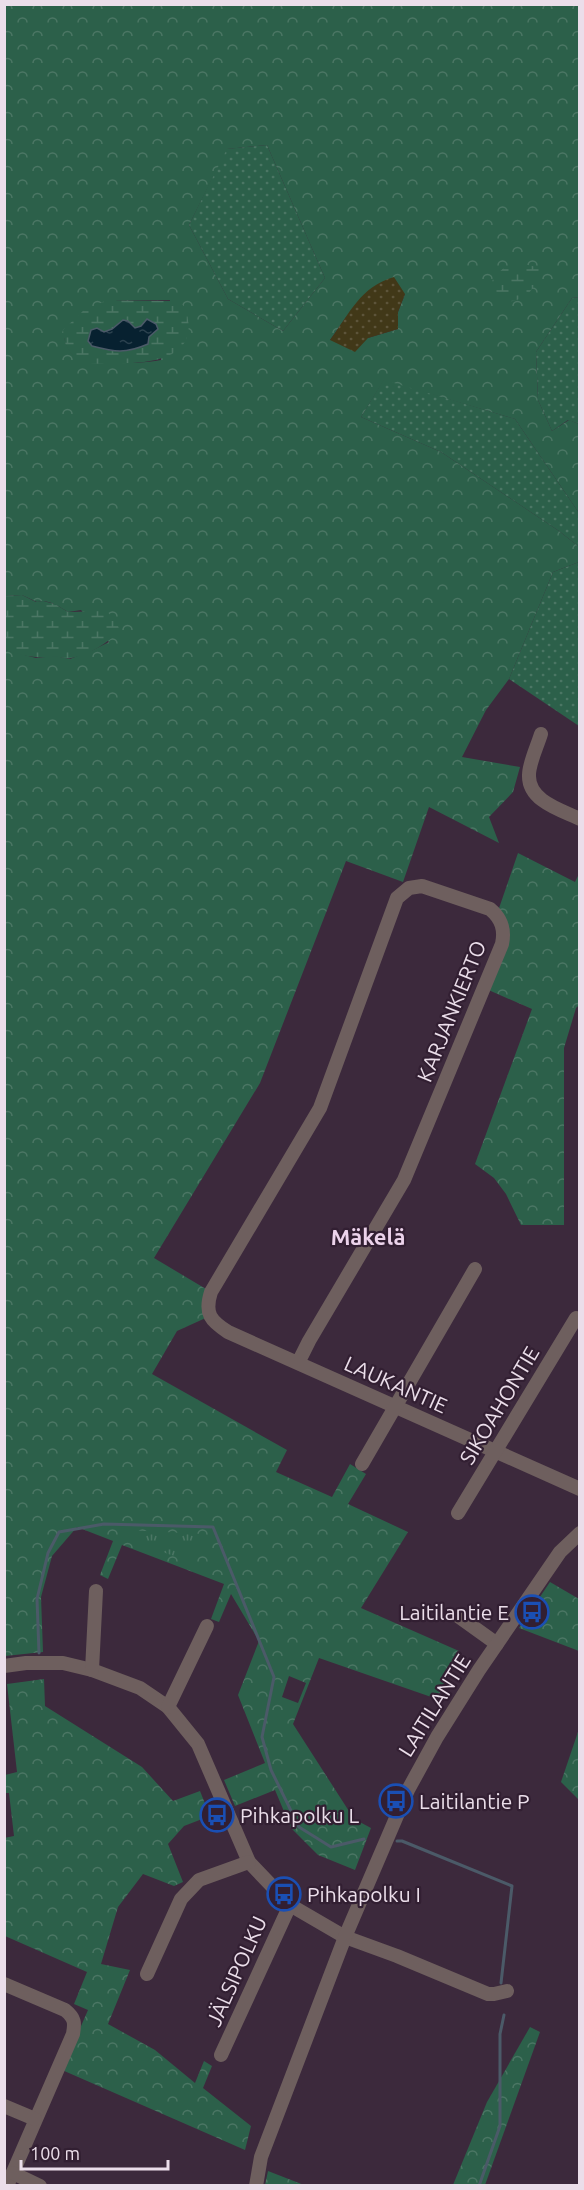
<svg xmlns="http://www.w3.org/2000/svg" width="584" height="2190" viewBox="0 0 584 2190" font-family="Ubuntu,sans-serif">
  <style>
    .grass { fill: url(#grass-dots) }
    .forest { fill: url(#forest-crowns); fill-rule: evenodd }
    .wetland { fill: url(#wetland-marsh); fill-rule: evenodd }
    .sand { fill: url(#sand-dots) }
    .park { fill: url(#park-tufts) }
    .water { fill: url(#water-ripples); stroke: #4b5a68; stroke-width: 1.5 }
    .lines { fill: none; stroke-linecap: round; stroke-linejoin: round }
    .stream { stroke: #4b5a68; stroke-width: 3 }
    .minor { stroke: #6e5f5e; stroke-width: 14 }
    .labels { text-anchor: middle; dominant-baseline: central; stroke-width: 4.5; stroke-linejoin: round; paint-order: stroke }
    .street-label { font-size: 21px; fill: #ebdeea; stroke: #321f32 }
    .poi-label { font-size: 21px; fill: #ebdeea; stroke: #321f32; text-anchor: start }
    .neighbourhood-label { font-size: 22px; font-weight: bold; fill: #ecd3eb; stroke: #321f32 }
  </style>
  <defs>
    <pattern id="grass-dots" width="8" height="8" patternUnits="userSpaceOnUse" patternTransform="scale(1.5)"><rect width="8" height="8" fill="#2c604a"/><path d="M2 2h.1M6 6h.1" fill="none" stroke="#4b7664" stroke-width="1.8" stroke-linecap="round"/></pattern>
    <pattern id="forest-crowns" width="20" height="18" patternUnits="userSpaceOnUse" patternTransform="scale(1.5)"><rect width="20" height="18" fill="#2c604a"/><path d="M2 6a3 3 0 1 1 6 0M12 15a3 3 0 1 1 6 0" fill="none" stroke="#4b7664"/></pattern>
    <pattern id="wetland-marsh" width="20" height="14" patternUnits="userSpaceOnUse" patternTransform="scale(1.5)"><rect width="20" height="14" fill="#2c604a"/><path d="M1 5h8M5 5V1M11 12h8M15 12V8" fill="none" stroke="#4b7664"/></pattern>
    <pattern id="sand-dots" width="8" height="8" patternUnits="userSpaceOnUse" patternTransform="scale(1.5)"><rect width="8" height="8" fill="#413818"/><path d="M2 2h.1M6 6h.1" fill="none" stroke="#5d543a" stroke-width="1.8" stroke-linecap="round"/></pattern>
    <pattern id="park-tufts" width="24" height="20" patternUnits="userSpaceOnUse" patternTransform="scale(1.5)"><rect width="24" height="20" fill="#2c604a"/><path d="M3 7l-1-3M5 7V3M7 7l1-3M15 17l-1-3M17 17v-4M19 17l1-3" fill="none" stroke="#4b7664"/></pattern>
    <pattern id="water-ripples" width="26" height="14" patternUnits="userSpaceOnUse" patternTransform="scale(1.5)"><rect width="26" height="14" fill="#072130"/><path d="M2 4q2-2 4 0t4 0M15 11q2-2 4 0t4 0" fill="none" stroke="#2b414e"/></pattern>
  </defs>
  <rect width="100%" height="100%" fill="#3c293c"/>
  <g class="grass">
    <polygon points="267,145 325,278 283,331 228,299 189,225 226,149"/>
    <polygon points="579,297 579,424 568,420 552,431 538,400 536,352 572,298"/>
    <polygon points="384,379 515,419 579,513 579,545 578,546 559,531 441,452 361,417"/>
    <polygon points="579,562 579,726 509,679 553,572"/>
  </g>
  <g class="forest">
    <path d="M5,5H579V297L572,298L536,352L538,400L552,431L569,420L579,424V513L515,419L384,380L361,417L441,452L559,531L578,546L579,545V562L553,572L509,679L486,710L462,757L520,767L513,792L489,817L499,843L429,807L403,882L346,861L260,1083L154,1258L211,1292L210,1316L177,1331L152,1374L287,1450L276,1472L332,1497L350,1464L366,1474L348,1504L408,1532L361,1608L459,1651L437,1699L319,1658L293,1724L354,1819L371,1828L355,1870L318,1855L291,1828L275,1790L235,1806L224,1780L265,1763L238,1695L259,1641L231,1594L219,1622L211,1619L224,1584L122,1545L108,1579L100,1575L113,1541L77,1527L52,1556L41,1597L43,1652L5,1656V650L36,658L55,656L70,659L93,650L109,642L81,610L68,612C58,606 49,599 37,602L22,595L5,596ZM267,145L325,278L283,331L228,299L189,225L227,149ZM405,294L398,312V329L368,338L330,340L346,317ZM117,300H170L161,360C145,363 130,363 113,363C91,363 69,363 64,337ZM289,1676L306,1683L298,1703L282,1697Z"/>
    <polygon points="518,853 575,882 579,874 579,1005 576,1008 564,1048 564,1225 521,1225 506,1194 494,1178 475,1164 532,1009 484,988 502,944 497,914"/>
    <polygon points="550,1582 579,1599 579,1651 519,1628"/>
    <polygon points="44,1679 45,1706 142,1767 173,1801 200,1791 210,1816 184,1826 168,1844 183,1882 174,1886 143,1874 118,1907 101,1964 130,1970 108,2024 155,2050 195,2083 204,2061 212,2066 203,2088 251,2126 245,2150 62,2070 88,2010 74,2004 87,1972 5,1936 4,1838 14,1836 9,1793 5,1793 5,1775 17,1772 7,1684"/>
    <polygon points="579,1729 579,1800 561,1782"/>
    <polygon points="530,2027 540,2032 485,2185 453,2185 487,2102"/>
    <polygon points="268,2171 304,2185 265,2185"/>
  </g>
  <g class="wetland">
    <path d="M519,263L545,269C529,295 529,299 498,304L491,292L493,277L504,268Z"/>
    <path d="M107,300L177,301C186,306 187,311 188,320C195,360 145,364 117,363C102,363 85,367 73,355C65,348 64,339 63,330L83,311ZM128,321L135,328L141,326L88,341Z"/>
    <path d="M22,595L36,602L43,601L55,604L68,612L107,611L121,630C107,643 90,655 71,658C65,659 58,656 52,657C33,658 22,656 5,650V596Z"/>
  </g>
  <path class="sand" d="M394,277L405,294L398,312V329L368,338L355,352L330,340C350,313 360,287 394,277Z"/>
  <polygon class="park" points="126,1530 203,1534 191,1562 123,1538"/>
  <path class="water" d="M147,319L156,324L158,329L149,337L148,344C125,354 115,352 92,346L88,341L91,330L97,328L104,332L112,329L123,320L128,321L135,328L141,326Z"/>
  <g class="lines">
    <g class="stream">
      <polyline points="39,1653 37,1599 48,1553 59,1532 104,1524 213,1527 274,1677 262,1737 271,1770 299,1827 331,1847 364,1839"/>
      <polyline points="397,1841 402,1841 512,1886 501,1983"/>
      <polyline points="479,2186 500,2126 500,2034 504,2015"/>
    </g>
    <g class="minor">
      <path d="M541,734C537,747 529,763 529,775C528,801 561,810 580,819"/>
      <path d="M298,1363L309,1341L404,1180L502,944C505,930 502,919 490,909L422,886L409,888L397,898L320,1108L211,1292C204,1314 211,1321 228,1332L580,1489"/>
      <polyline points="362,1464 475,1269"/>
      <polyline points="458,1513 576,1318"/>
      <polyline points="458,1616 497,1644"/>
      <polyline points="4,1666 26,1663 63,1663 92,1670 140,1688 168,1707 198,1744 249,1862 290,1905 345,1937 397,1956 488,1994 494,1994 507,1991"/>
      <polyline points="92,1670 96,1591"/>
      <polyline points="168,1707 207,1626"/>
      <polyline points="147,1974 181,1899 199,1880 249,1862"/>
      <path d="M4,1984L65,2010C75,2018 75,2023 73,2034L7,2186"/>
      <polyline points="221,2055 290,1905"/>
      <polyline points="4,2106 35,2119"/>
      <polyline points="13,2173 40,2186"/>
      <polyline points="256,2186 261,2157 345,1937 408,1790 437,1737 479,1670 560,1552 580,1533"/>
    </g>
  </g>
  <defs>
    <symbol id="bus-ring" viewBox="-11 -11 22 22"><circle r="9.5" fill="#321f32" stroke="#1a4fb4" stroke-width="1.5"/><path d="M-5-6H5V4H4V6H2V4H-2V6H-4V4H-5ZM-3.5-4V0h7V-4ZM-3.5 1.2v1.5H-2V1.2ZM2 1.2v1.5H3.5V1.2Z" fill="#1a4fb4"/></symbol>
  </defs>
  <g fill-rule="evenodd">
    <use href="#bus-ring" x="513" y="1593" width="38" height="38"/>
    <use href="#bus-ring" x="377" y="1782" width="38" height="38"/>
    <use href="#bus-ring" x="198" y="1796" width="38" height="38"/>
    <use href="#bus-ring" x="265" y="1875" width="38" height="38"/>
  </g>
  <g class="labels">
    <g class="street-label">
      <text transform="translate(451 1011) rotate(-68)">KARJANKIERTO</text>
      <text transform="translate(396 1384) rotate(24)">LAUKANTIE</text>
      <text transform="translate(499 1405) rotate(-59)">SIKOAHONTIE</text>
      <text transform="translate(434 1705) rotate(-58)">LAITILANTIE</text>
      <text transform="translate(236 1971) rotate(-66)">JÄLSIPOLKU</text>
    </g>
    <g class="poi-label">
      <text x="509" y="1612" text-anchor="end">Laitilantie E</text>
      <text x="419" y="1801">Laitilantie P</text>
      <text x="240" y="1815">Pihkapolku L</text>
      <text x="307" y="1894">Pihkapolku I</text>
    </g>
    <g class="neighbourhood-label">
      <text x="368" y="1236">Mäkelä</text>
    </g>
  </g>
  <rect width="584" height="2190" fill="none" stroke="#ebdeea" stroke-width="12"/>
  <path d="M21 2160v9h147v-9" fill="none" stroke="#ebdeea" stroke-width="3"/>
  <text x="30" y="2160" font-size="18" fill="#ebdeea" stroke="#321f32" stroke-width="4.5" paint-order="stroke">100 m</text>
</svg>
